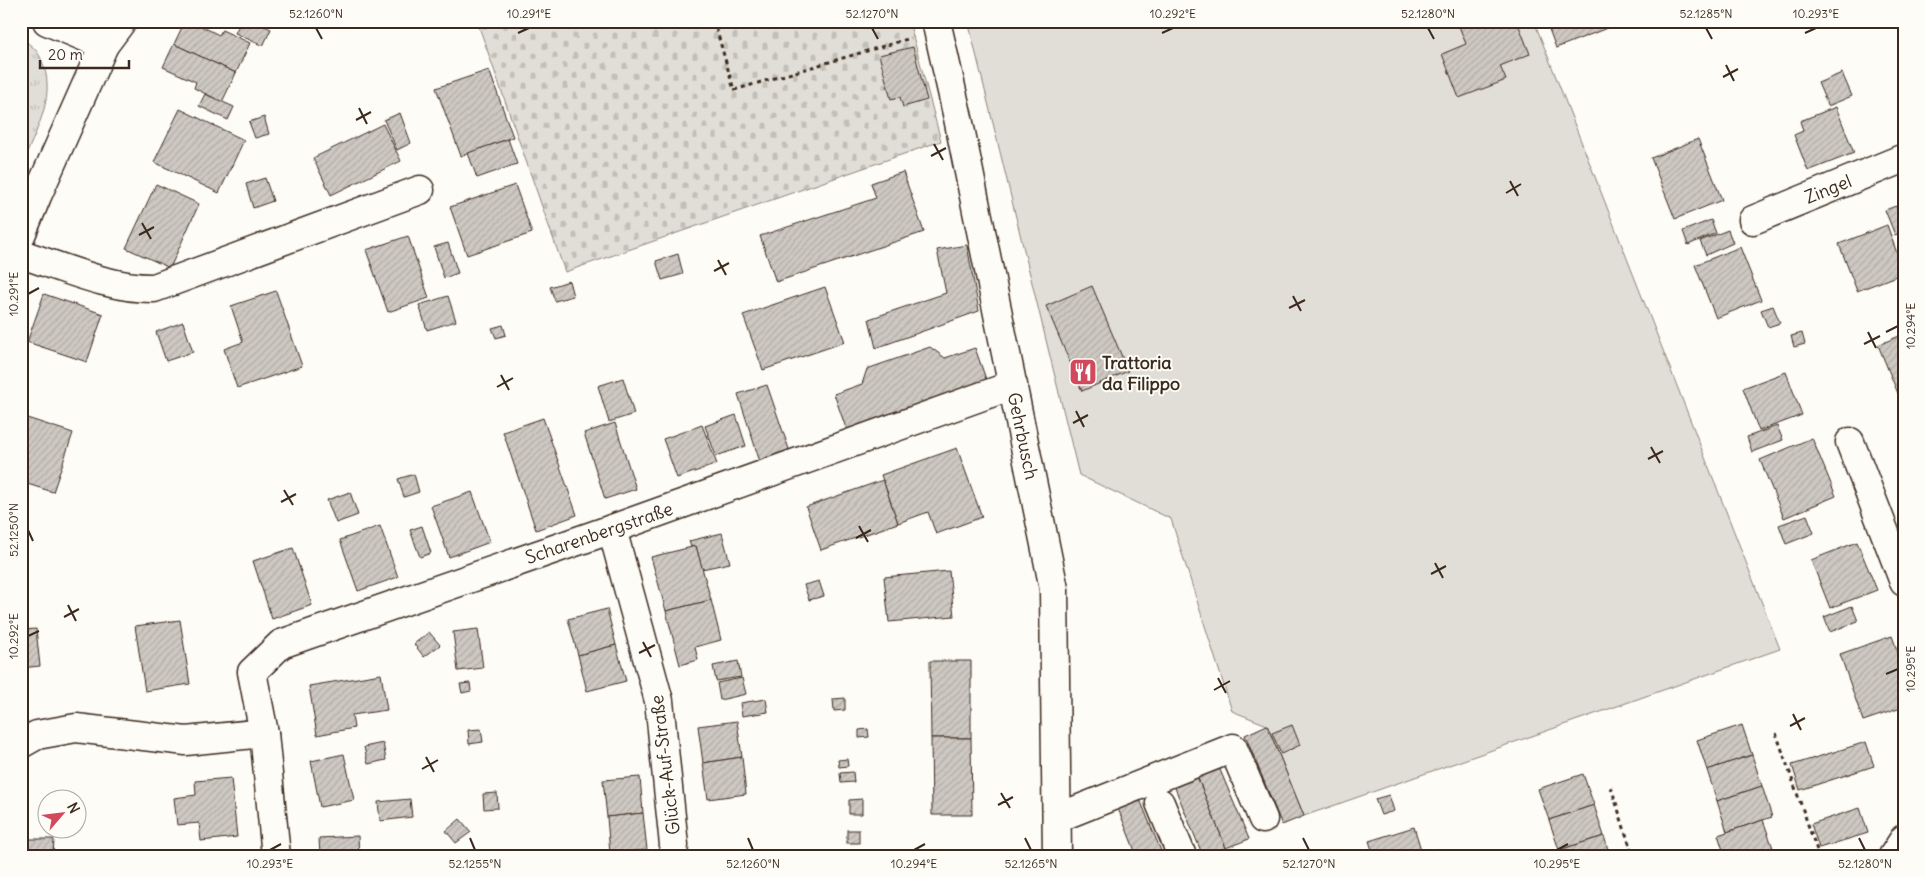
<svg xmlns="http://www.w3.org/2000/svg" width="1925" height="877" viewBox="0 0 1925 877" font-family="Delius,sans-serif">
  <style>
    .grass { fill: url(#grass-tufts); stroke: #8e847a }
    .cemetery { fill: url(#cemetery-stones); stroke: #8e847a }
    .garden { fill: #e1ded7; stroke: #8e847a }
    .building { fill: url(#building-hatch); stroke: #3b2a1e }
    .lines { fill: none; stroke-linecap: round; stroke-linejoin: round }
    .minor-casing { stroke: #3b2a1e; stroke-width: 31 }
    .path { stroke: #3b2a1e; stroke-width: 3; stroke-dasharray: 4 4; stroke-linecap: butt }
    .minor { stroke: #fdfcf7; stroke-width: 28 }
    .ticks { fill: none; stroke: #3b2a1e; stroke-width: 2 }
    .labels { text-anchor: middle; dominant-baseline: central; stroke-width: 4; stroke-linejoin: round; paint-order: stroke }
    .street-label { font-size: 18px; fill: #3b2a1e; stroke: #fdfcf7 }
    .poi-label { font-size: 18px; font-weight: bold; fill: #3b2a1e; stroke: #fdfcf7; text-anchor: start }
    .neatline { fill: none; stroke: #3b2a1e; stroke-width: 2 }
    .ticks-label { font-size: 12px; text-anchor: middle; fill: #3b2a1e }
  </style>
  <defs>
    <pattern id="grass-tufts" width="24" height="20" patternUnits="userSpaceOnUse" patternTransform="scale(1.25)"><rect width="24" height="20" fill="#e1ded7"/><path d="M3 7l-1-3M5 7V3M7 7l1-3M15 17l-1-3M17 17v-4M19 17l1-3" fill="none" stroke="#c2bfb8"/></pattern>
    <pattern id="cemetery-stones" width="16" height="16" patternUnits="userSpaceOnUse" patternTransform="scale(1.25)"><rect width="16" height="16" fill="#e1ded7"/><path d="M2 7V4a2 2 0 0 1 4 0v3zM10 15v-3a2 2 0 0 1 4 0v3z" fill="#c2bfb8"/></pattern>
    <pattern id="building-hatch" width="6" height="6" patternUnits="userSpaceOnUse" patternTransform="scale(1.25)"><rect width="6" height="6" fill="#cdc8c2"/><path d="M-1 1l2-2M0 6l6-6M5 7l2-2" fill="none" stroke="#b1aca6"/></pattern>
  </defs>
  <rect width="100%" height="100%" fill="#fdfcf7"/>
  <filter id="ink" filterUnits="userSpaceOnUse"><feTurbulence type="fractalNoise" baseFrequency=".02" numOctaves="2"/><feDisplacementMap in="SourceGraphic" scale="10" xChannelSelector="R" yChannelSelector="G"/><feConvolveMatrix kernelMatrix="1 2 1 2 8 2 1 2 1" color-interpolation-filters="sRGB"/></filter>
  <g filter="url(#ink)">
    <path class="grass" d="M21,37C26,42 34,47 38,53C58,88 41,120 27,153L21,156Z"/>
    <polygon class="cemetery" points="477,21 909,21 941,141 565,272"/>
    <polygon class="garden" points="968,21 1534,21 1780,649 1304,816 1267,725 1232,711 1171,519 1079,475"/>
    <g class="building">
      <polygon points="185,21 191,21 219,35 222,30 250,43 236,73 174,44"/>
      <polygon points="241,21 254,21 271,29 263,46 235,33"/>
      <polygon points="1457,21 1517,21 1530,54 1500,66 1506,80 1459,98 1442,54 1466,44"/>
      <polygon points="1546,21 1625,21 1556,48"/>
      <polygon points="174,44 236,73 222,102 194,88 196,82 163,67"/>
      <polygon points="913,47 927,100 903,107 900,97 891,99 879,55"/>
      <polygon points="489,70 513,137 461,156 436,88"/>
      <polygon points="1842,73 1852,96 1828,106 1818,83"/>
      <polygon points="205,94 234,107 228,120 199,106"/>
      <polygon points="1836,107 1854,153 1808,171 1794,135 1803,131 1800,121"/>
      <polygon points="180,109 244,140 219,193 154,162"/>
      <polygon points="400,113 411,143 397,150 384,120"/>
      <polygon points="264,117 269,134 255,138 249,122"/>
      <polygon points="383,124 401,161 331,195 313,158"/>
      <polygon points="508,139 517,164 477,178 468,153"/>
      <polygon points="1698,139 1722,200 1675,219 1651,158"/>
      <polygon points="903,172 924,232 776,282 760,236 876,198 871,183"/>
      <polygon points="265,178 273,201 253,208 246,184"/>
      <polygon points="156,184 199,204 170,268 126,248"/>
      <polygon points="515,185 532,233 467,255 450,207"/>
      <polygon points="1896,206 1904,226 1904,231 1895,235 1885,210"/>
      <polygon points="1711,220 1716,233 1688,245 1683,231"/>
      <polygon points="1887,225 1904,273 1857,291 1839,244"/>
      <polygon points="1728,230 1733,243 1706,255 1700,241"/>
      <polygon points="408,236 429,298 388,312 366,250"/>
      <polygon points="448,243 458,273 444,278 434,247"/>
      <polygon points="967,245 979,311 876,348 869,319 946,293 937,250"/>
      <polygon points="1740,247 1761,300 1716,318 1695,265"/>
      <polygon points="678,254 683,274 662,280 656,261"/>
      <polygon points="569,281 573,296 555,301 550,287"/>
      <polygon points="1092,286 1128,371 1082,391 1046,306"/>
      <polygon points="825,287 845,342 763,370 743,315"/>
      <polygon points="276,291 302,366 237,388 224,349 243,342 231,306"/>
      <polygon points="44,294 103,314 87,362 27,342"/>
      <polygon points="448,296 456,321 427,330 419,305"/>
      <polygon points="1773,306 1780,323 1768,327 1761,310"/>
      <polygon points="183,322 193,352 166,361 156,332"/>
      <polygon points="503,325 506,335 496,338 492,328"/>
      <polygon points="1802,333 1805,344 1794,347 1791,336"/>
      <polygon points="1904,334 1904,408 1878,345"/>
      <polygon points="930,347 945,358 975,348 987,382 847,431 834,394 862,384 867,369"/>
      <polygon points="1786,372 1802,415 1759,431 1743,388"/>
      <polygon points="623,378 634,414 609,422 598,386"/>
      <polygon points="767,385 791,455 761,465 738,394"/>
      <polygon points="736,415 746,446 716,456 705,426"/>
      <polygon points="24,417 73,433 53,492 21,482 21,426"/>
      <polygon points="543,418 577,515 536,530 503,432"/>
      <polygon points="615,423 636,489 605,499 584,433"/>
      <polygon points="702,425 717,464 677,478 663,439"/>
      <polygon points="1777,426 1783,440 1752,452 1747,437"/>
      <polygon points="1812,438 1836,496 1784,518 1760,460"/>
      <polygon points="957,448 982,517 936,534 928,512 898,523 881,475"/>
      <polygon points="414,474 419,492 404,497 398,479"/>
      <polygon points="883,480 898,523 821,550 806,507"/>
      <polygon points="350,492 358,515 336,523 327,500"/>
      <polygon points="472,492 490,542 449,557 431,506"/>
      <polygon points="1807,515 1814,533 1786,544 1779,525"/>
      <polygon points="380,526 398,577 358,591 340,540"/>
      <polygon points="422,526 431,553 420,557 410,530"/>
      <polygon points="722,533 730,563 702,569 696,546 691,547 689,541"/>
      <polygon points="1857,542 1877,590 1830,608 1811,560"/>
      <polygon points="696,546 711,600 666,611 651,557"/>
      <polygon points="293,548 312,605 272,619 253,561"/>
      <polygon points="949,571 954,616 889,622 884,577"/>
      <polygon points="819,581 824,596 809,600 804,585"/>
      <polygon points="711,600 721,640 695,647 698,660 680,665 666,611"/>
      <polygon points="1852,606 1858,621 1830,632 1824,617"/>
      <polygon points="607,609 616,645 578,655 568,619"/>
      <polygon points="180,620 190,684 145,691 135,626"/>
      <polygon points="36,629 40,666 21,668 21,640 24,640 23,630"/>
      <polygon points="478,629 483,668 458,671 453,632"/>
      <polygon points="429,632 440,645 424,657 414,644"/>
      <polygon points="1892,636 1904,669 1904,707 1863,721 1840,654"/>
      <polygon points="616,645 626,681 587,691 578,655"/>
      <polygon points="738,661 741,677 716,681 713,666"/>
      <polygon points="930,661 971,661 971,738 931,738"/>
      <polygon points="381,674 387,710 352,715 354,728 317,735 309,686"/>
      <polygon points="742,678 746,694 720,700 717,683"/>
      <polygon points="470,683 471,691 462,693 460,684"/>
      <polygon points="845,698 845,710 834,711 833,699"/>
      <polygon points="766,699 768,712 742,716 740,703"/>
      <polygon points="737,721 742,757 703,763 698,726"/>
      <polygon points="1267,725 1304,816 1282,825 1245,735"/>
      <polygon points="1292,725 1300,745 1281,754 1272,733"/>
      <polygon points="1742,725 1752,755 1707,770 1697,740"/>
      <polygon points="481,729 483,742 469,744 468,730"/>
      <polygon points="868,729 869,737 859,738 859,730"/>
      <polygon points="931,738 971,738 972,815 932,815"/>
      <polygon points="1866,742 1874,766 1800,790 1792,765"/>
      <polygon points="383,743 386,760 368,764 364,747"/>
      <polygon points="344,754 354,800 320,807 311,761"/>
      <polygon points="1752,755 1762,786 1717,801 1707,770"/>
      <polygon points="742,757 746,794 708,799 703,763"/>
      <polygon points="847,759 848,766 839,767 838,760"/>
      <polygon points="1218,765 1249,839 1226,848 1196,774"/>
      <polygon points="853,772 854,782 841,783 840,773"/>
      <polygon points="1196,774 1226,848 1207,856 1203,856 1173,783"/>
      <polygon points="1583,774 1594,805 1549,820 1538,789"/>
      <polygon points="640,777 643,813 607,817 603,780"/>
      <polygon points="231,778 237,837 201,841 199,823 177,825 174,798 196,795 195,781"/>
      <polygon points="1762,786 1772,817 1727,832 1717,801"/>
      <polygon points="497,793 498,808 484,809 483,794"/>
      <polygon points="1389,795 1394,811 1381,815 1375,799"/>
      <polygon points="1139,797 1163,856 1137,856 1117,806"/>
      <polygon points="410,799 412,817 380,821 378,802"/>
      <polygon points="862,799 862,814 849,814 849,800"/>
      <polygon points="1594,805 1604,836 1559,850 1549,820"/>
      <polygon points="1860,808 1868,833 1819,848 1811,824"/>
      <polygon points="643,813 647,850 610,853 607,817"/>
      <polygon points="460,819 471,832 456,843 446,831"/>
      <polygon points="1763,820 1773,848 1751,856 1725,856 1718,835"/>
      <polygon points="1414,827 1423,856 1374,856 1369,841"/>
      <rect x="847" y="830" width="12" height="13"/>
      <polygon points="358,836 359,856 320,856 319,838"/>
      <polygon points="1604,836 1610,856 1561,856 1559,850"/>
      <polygon points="21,839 54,839 53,856 21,856"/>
      <polygon points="1773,848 1775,856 1751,856"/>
    </g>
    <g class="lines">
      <defs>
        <g id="minor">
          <polyline points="47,21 104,45"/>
          <polyline points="936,21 958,118 1054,589 1057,856"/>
          <polyline points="1753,220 1904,158"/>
          <polyline points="21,235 37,196 104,45 122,21"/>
          <path d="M21,254C62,267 111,289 154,288L420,190"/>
          <polyline points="1850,442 1904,582"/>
          <polyline points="612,529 659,701 674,845 673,856"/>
          <polyline points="21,744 37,735 76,728 186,741 264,733"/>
          <polyline points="1160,803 1182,856"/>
          <polyline points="1057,818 1233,748 1263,819"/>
          <polyline points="276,856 264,733 252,672 281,644 612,529 1013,385"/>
          <polyline points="1893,856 1904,839"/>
        </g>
      </defs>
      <use href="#minor" class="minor-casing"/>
      <g class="path">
        <polyline points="714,21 734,90 911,38"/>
        <polyline points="1776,733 1819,856"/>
        <polyline points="1611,787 1633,856"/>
        <polyline points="1437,849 1440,856"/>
      </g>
      <use href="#minor" class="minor"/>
    </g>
  </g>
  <path class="ticks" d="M316,28L322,39M872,28L878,39M1428,28L1434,39M1706,28L1712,39M518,33L529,28M1162,33L1173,28M1805,33L1816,28M1726,65L1734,81M1723,77L1738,69M359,108L367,124M356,120L371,112M934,144L943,160M931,156L946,148M1510,181L1518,196M1506,193L1521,184M142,223L151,239M139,235L154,227M718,260L726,275M714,271L729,263M28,294L39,288M1293,296L1301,311M1289,308L1305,300M1868,332L1876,348M1886,332L1898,326M1864,344L1880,336M501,375L509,390M497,387L513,378M1076,411L1084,427M1073,423L1088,415M1651,447L1660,463M1648,459L1663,451M284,490L293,505M281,502L296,494M859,526L868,542M28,530L33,541M856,538L871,530M1435,563L1443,578M1431,574L1446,566M68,605L76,621M64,617L79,609M28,636L39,631M643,642L651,657M639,653L655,645M1886,674L1898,669M1218,678L1226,693M1214,690L1230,681M1793,714L1801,730M1790,726L1805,718M426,757L434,772M422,769L438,760M1001,793L1010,808M998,805L1013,797M470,838L475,850M748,838L753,850M1025,838L1031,850M1303,838L1309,850M1859,838L1865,850M270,850L281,844M914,850L925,844M1557,850L1568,844"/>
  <defs>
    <symbol id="restaurant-square" viewBox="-11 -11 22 22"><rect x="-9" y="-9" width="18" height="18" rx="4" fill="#d1495b" stroke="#fdfcf7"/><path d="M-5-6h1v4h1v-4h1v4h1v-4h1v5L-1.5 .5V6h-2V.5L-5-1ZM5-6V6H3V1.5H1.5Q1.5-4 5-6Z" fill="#fff"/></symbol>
  </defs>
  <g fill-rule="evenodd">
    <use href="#restaurant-square" x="1067" y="356" width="32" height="32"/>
  </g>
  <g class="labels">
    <g class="street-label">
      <text transform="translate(1828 189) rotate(-22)">Zingel</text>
      <text transform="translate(1023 436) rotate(78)">Gehrbusch</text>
      <text transform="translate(599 533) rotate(-19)">Scharenbergstraße</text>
      <text transform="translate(665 765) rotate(-97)">Glück-Auf-Straße</text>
    </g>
    <g class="poi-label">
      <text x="1102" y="362">Trattoria<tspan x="1102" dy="21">da Filippo</tspan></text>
    </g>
  </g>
  <rect width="1925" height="877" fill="none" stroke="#fdfcf7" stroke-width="55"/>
  <g transform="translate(62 814) rotate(62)"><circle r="24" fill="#fdfcf7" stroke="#afa8a0"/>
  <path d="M0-4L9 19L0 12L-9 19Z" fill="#d1495b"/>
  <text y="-8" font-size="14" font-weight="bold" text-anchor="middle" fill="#3b2a1e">N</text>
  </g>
  <path d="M40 60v8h89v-8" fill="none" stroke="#3b2a1e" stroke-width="2.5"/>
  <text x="48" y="60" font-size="15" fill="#3b2a1e" stroke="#fdfcf7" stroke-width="4" paint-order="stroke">20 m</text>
  <rect x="28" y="28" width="1870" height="822" class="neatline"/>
  <g class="ticks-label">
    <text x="316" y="18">52.1260°N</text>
    <text x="529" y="18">10.291°E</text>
    <text x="872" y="18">52.1270°N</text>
    <text x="1173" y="18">10.292°E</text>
    <text x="1428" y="18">52.1280°N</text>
    <text x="1706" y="18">52.1285°N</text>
    <text x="1816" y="18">10.293°E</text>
    <text transform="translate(14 294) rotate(-90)" y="4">10.291°E</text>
    <text transform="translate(1911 326) rotate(-90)" y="4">10.294°E</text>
    <text transform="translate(14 530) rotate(-90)" y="4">52.1250°N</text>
    <text transform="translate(14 636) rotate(-90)" y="4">10.292°E</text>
    <text transform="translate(1911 669) rotate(-90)" y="4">10.295°E</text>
    <text x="270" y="868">10.293°E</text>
    <text x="475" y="868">52.1255°N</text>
    <text x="753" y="868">52.1260°N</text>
    <text x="914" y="868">10.294°E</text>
    <text x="1031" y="868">52.1265°N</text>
    <text x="1309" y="868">52.1270°N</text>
    <text x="1557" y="868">10.295°E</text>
    <text x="1865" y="868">52.1280°N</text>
  </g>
</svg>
